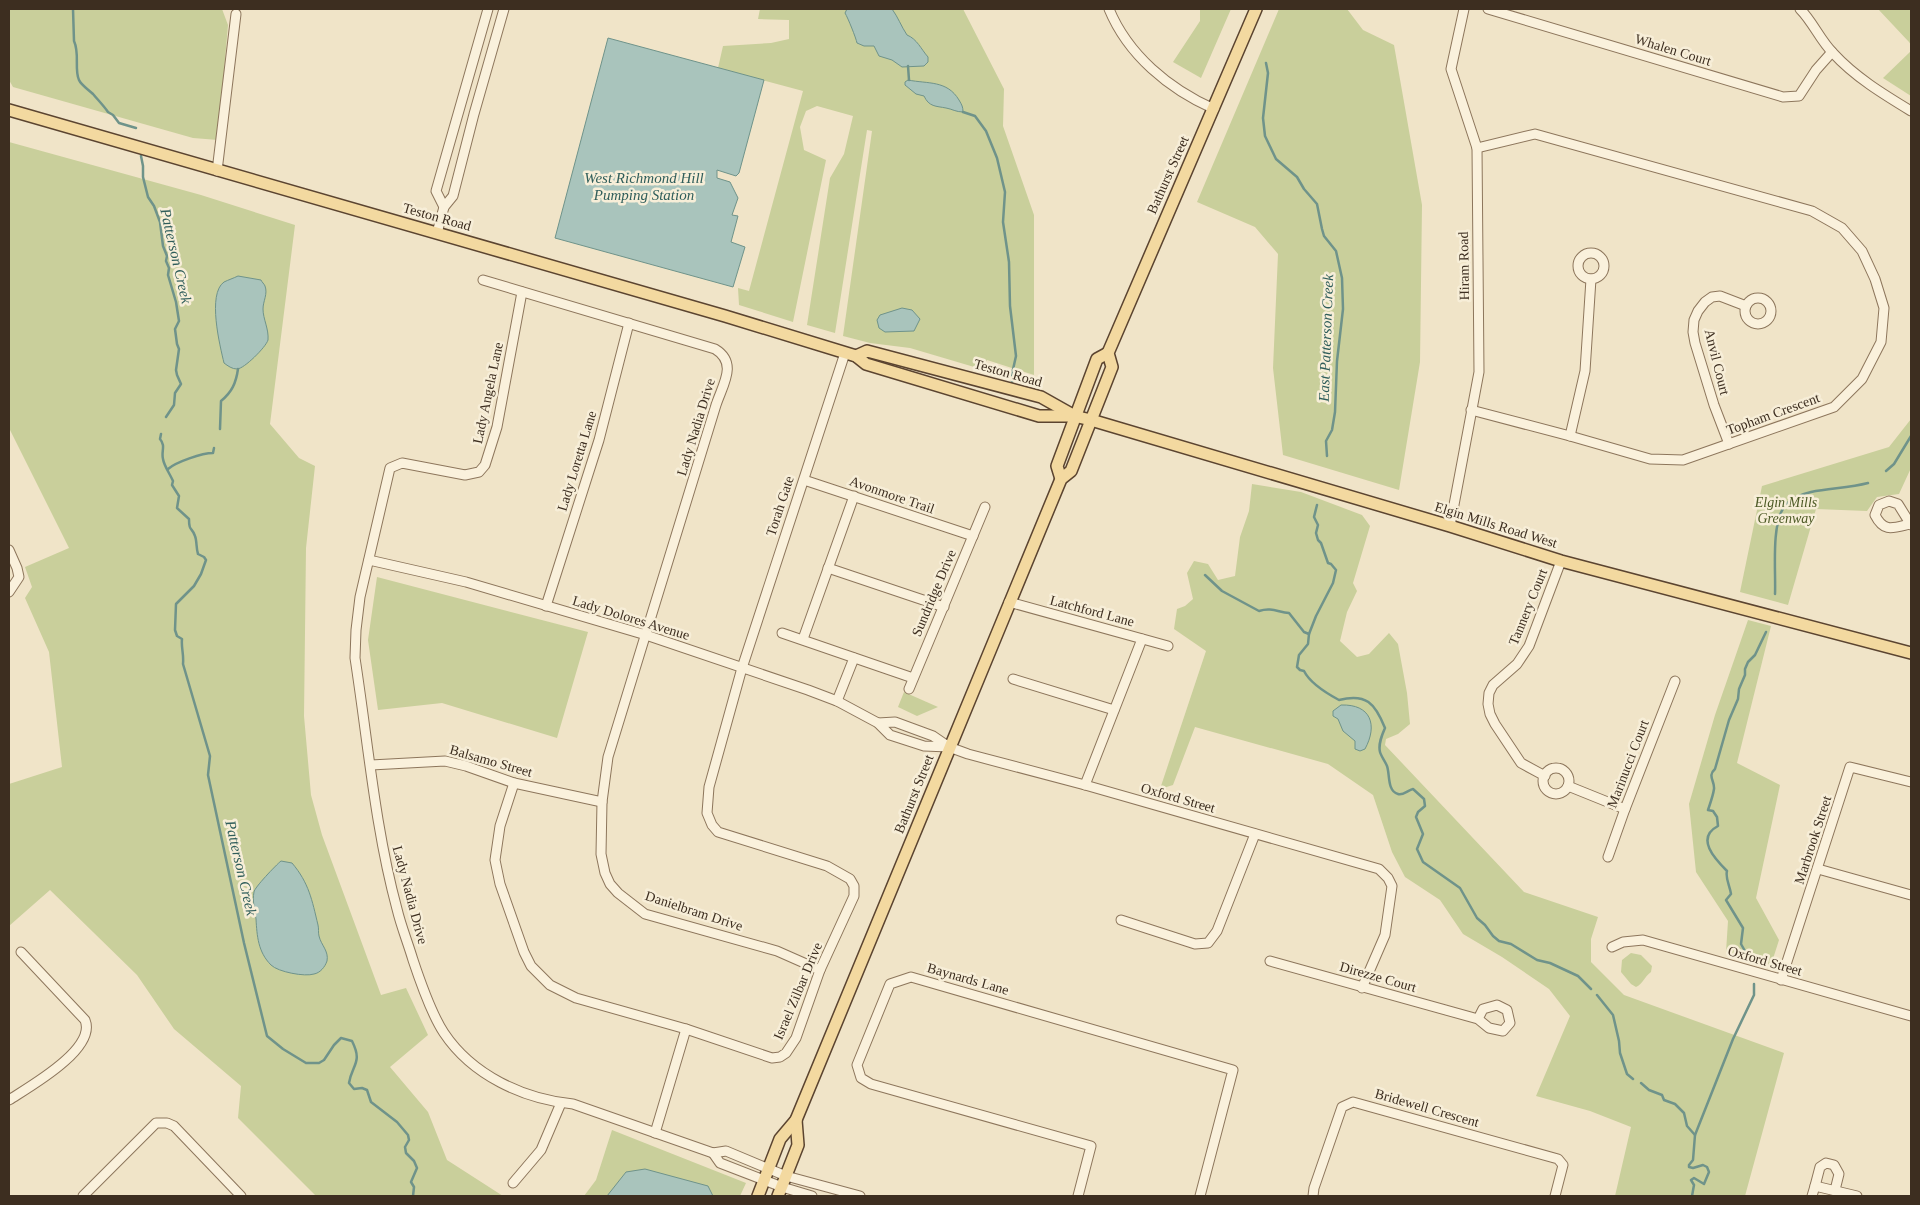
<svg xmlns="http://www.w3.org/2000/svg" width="1920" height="1205" viewBox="0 0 1920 1205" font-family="Georgia,serif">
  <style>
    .green { fill: #c9cf9b }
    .water { fill: #a9c4bc; stroke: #6f938a }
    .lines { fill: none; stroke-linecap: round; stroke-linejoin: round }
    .stream { stroke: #6f938a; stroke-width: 2.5 }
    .minor-casing { stroke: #8d765c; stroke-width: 11 }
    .major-casing { stroke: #5b4430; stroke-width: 14 }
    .minor { stroke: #faf1dc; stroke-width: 9 }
    .major { stroke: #f3d9a0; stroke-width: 11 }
    .labels { text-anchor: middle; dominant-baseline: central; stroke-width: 5; stroke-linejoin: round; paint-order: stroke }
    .street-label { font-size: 14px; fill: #3d2e20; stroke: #f7eed8 }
    .park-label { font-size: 14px; font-style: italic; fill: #4d5a26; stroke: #f7eed8 }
    .water-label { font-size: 15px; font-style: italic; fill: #2f5d5a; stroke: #f7eed8 }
  </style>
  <rect width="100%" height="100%" fill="#f0e4c8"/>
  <g class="green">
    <polygon points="9,9 222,9 228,25 218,140 193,138 13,87 9,80"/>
    <polygon points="760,9 963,9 1004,89 1003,126 1034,215 1034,375 987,360 981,369 910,348 870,343 843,336 872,131 867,130 835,333 807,325 830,178 844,154 853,116 817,106 806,111 800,127 804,150 826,160 793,322 739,305 738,288 749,291 803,91 718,68 723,46 771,43 789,39 789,20 758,19"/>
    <polygon points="1200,9 1231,9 1201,78 1173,62 1200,21"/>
    <polygon points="1279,9 1347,9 1363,30 1394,45 1422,205 1420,362 1399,490 1283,455 1273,368 1278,254 1255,227 1197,202"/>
    <polygon points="1878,9 1911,9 1911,45 1909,42"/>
    <polygon points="1911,51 1911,96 1883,78"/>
    <polygon points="9,142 201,195 295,225 270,424 299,458 315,466 306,548 304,716 311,795 322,835 381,995 406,988 428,1035 390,1067 428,1112 447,1160 503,1196 316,1196 238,1118 241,1086 174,1029 137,975 50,890 9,926 9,784 62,767 49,652 25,598 32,587 25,567 69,548 9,428"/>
    <polygon points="1911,419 1911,468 1899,494 1877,497 1867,511 1816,509 1788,605 1740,592 1762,486 1889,447"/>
    <polygon points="1252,484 1301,492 1362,515 1370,526 1353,583 1357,591 1347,612 1340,641 1357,657 1369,654 1389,633 1398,644 1407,693 1410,724 1398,734 1386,739 1385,745 1524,892 1598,917 1591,939 1591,962 1624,995 1784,1053 1745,1196 1615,1196 1631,1127 1590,1111 1536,1096 1570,1016 1549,989 1502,957 1463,934 1440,900 1405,877 1392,852 1373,795 1328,764 1195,727 1173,785 1160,789 1206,651 1174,629 1177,609 1185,606 1193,599 1187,573 1194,561 1208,564 1218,580 1235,576 1240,537 1249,511"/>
    <polygon points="377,577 588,632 557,738 442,703 378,710 368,640"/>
    <polygon points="1748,620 1771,626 1737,763 1780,785 1756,898 1779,940 1771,965 1726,952 1728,921 1696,872 1689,804 1715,715"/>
    <polygon points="904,692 938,707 917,716 898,707"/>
    <path d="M1631,953L1641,955L1652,966L1651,972C1644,977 1643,984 1636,987L1631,984L1621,972L1622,960Z"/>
    <polygon points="612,1130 746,1183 740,1196 584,1196 596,1180"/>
  </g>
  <g class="water">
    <path d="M847,9H892C898,17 901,26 907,35C917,39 921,49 928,57V62L924,66L902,67L892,60L879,56L874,46H864L857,43C856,38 848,18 845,13Z"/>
    <polygon points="608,38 764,80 739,173 736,176 717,170 717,178 730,182 738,198 732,215 738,216 731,242 745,247 733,287 555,238"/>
    <path d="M908,80C928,84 947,80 959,100C962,105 963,107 963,112C956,112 952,109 946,108C936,106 929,107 924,96L916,94L905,85V82Z"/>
    <path d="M238,276L261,280C261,281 265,285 265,286C268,294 263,301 263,309C263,319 269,329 268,340C266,347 244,369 237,369C232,369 228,366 224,363C220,346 207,294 224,282C228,280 234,278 238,276Z"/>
    <polygon points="902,308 912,310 920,319 914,331 885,332 879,328 877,320 880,315"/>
    <path d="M1341,705C1371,704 1378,725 1365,749L1360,751L1355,749V741L1343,731L1338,719L1333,716V711Z"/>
    <path d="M281,861L292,863C309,883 312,900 318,925C319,929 318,932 319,936C321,945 329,951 327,961C325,967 320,973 314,974C305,977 278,972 271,965C258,952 257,936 256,919C255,910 252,901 254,892C254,888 276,865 281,861Z"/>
    <polygon points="645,1169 708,1186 713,1196 607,1196 626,1172"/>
  </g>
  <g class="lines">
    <g class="stream">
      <path d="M73,9L74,41C80,54 74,69 79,80C81,85 89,90 93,94C98,100 104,106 108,112L113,115L119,123L136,128"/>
      <polyline points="1266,63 1268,73 1263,118 1265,136 1276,159 1297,177 1304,189 1317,204 1322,229 1324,236 1336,251 1342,278 1343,309 1337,361 1335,412 1332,430 1326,441 1327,456"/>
      <polyline points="908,66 909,80"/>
      <polyline points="963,112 975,116 986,131 997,158 1005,192 1003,222 1009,262 1010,306 1016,356 1012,374 1012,385"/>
      <polyline points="141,156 143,166 143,177 148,197 154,206 160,222 163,246 167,256 166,261 169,268 168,275 176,302 179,321 175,329 177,344 179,349 176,370 177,375 181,384 175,393 174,405 166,417"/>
      <path d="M220,429L221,401C232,392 236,383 238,369"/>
      <path d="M161,434L160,439C166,446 161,451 163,459C164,466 170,474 173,481L172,485L179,496L177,508L189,519C189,532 192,527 195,536C197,541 196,548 198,554L204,557L206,560L201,574L194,586L176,604L175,630L177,636L182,639C181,648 184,654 183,664L210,756L208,775L244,943L267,1036L283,1049L306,1063H319L324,1060L334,1045L341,1038L352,1041C363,1063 352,1064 349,1083L354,1089L362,1088L367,1090L371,1102L397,1122L408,1135L409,1140L405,1147L406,1153L414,1161L417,1168L411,1182L414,1187L413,1196"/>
      <path d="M168,469C176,462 202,453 213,453L214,448"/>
      <polyline points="1886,471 1894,464 1911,436"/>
      <path d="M1317,505L1314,517L1318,525L1316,533L1318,540L1321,543L1328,563L1331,564L1336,570L1333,583L1316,616L1309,634L1308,644L1299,655L1297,667L1300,670L1304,671C1310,683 1326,693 1339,700C1366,693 1375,703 1385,728C1382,735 1378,744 1380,752C1381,756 1385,761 1387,766C1390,774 1387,791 1398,794C1403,796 1408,790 1413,789L1424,799L1425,806L1418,812L1416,817L1423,834L1417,849L1423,862L1460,888L1477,918L1485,925L1493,936L1499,941L1511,944L1537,960L1550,963L1578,976L1591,989"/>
      <path d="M1205,575L1222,591L1259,611C1271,607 1278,612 1289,613L1304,632L1309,634"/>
      <path d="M1775,594C1776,571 1771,526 1784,507C1789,499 1802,494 1811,492C1830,488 1849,488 1868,483"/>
      <path d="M1750,960L1741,944L1743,928L1726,900L1731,894C1730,886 1725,878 1727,871C1715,859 1695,838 1718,826L1717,817L1713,811L1708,810C1710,804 1713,796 1714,789C1715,781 1707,776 1715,769L1729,720L1738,699L1739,689L1745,675V669L1748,662L1755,655L1766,632"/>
      <polyline points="1597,995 1613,1015 1619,1041 1620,1053 1627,1074 1633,1079"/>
      <polyline points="1641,1083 1649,1090 1662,1095 1664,1100 1675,1104 1684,1113 1687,1126 1695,1135"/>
      <polyline points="1692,1196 1694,1185 1691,1180 1694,1178 1704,1184 1709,1172 1707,1167 1703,1165 1693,1168 1689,1167 1689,1165 1693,1160 1695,1135 1733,1039 1754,995 1754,984"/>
    </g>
    <defs>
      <g id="minor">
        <path d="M1109,9C1128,55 1169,89 1214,109"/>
        <polyline points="1488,9 1783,97 1799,96 1816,70 1832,52"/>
        <path d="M1800,9C1813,22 1820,40 1833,53C1855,77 1883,94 1911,111"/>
        <polyline points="217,171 236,14"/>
        <polyline points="444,207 436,191 488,9"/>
        <polyline points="437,233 444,207 453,196 474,114 504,9"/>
        <circle cx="1591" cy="266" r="13"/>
        <path d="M483,280L715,349C738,363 723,384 716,405L608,757L602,802L601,854L605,873L610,884L618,893L645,914L777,951L820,970"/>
        <path d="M522,292L497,427L485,465L479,472L465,475L402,463L390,468L360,597L356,630L355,658C368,742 375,828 397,909C401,926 408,943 413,960C420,981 432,1015 444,1033C472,1075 523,1099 573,1104L713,1153L726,1151L786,1176L860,1196"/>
        <circle cx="1758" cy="311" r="13"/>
        <polyline points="1471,410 1570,436 1650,459 1683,460 1834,407 1862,379 1881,342 1884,308 1875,279 1862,251 1842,228 1812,211 1535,134 1477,148"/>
        <polyline points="1570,436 1585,371 1591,279"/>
        <polyline points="1729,444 1714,405 1695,343 1693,332 1694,320 1698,311 1705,302 1712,297 1720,296 1746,306"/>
        <polyline points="804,480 973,536"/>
        <path d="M1910,524C1893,528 1884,533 1875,515L1879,505L1889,501L1898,504L1911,525"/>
        <polyline points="1450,526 1479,372 1477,148 1451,69 1464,9"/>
        <polyline points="9,550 17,568 19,577 9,592"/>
        <polyline points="369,560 466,582 646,635 808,690 837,701 878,723 890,735 924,746 949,747"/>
        <polyline points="828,568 944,607"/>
        <polyline points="1009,602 1168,646"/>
        <polyline points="546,606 599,440 629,323"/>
        <polyline points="782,633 913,678"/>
        <polyline points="803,639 854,496"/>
        <polyline points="1013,679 1114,710"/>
        <polyline points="909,689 985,507"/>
        <polyline points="837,701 854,658"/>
        <polyline points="878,723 895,722 933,736 949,747 968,754 1085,785 1379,869 1388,878 1392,886 1385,935 1362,988"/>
        <polyline points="371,765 445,761 466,766 514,783 602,802"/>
        <circle cx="1556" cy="781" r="13"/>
        <polyline points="1545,776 1521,763 1495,724 1490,714 1488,704 1489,693 1493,685 1517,664 1529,646 1561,561"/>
        <polyline points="514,783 500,826 495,860 500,884 524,952 531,966 550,985 576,998 686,1029 772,1058 780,1057 786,1053 796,1038 820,970 854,896 854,886 850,879 827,866 718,832 712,825 707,813 709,787 742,668 845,353"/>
        <polyline points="1085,785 1142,639"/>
        <polyline points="1568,786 1625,809"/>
        <polyline points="1608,857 1625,809 1675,681"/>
        <polyline points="1818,869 1911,895"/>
        <polyline points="1121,920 1195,944 1208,943 1217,931 1255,834"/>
        <polyline points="1612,947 1623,942 1643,940 1911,1016"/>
        <polyline points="1270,961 1478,1019 1489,1028 1503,1031 1510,1023 1507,1010 1497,1005 1483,1009 1478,1019"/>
        <polyline points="1781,980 1850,767 1911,782"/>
        <path d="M9,1100C29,1087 97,1049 85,1020L21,952"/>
        <polyline points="655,1133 686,1029"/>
        <polyline points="713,1153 720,1163 782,1187 812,1196"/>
        <polyline points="513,1183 541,1150 561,1103"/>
        <polyline points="1815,1186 1820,1167 1826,1163 1834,1165 1839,1174 1835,1190"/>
        <polyline points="83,1196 156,1123 167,1123 174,1126 241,1196"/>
        <polyline points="1078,1196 1091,1146 871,1084 861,1078 857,1065 890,984 911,977 1233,1070 1200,1196"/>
        <polyline points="1313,1196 1314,1188 1342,1107 1353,1102 1558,1159 1563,1165 1555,1196"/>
        <polyline points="1812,1196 1815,1186 1857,1196"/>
      </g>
      <g id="major">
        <polyline points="9,110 725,316 856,356 866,364 1039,416 1074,416 1091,420 1450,526 1561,561 1911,653"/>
        <polyline points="856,356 867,351 1041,397 1073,415"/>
        <polyline points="1061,479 1057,466 1097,359 1108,353"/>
        <polyline points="758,1196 780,1139 796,1120 1061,479 1071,471 1112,367 1108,353 1256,9"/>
        <polyline points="778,1196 798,1145 796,1120"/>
      </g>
    </defs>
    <use href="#minor" class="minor-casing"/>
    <use href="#major" class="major-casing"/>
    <use href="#minor" class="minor"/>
    <use href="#major" class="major"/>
  </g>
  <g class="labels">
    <g class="street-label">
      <text transform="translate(1673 50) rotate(17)">Whalen Court</text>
      <text transform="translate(1168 175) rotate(-66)">Bathurst Street</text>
      <text transform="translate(437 217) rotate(16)">Teston Road</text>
      <text transform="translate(1464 266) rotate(-91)">Hiram Road</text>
      <text transform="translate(1717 362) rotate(76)">Anvil Court</text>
      <text transform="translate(1008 373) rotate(16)">Teston Road</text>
      <text transform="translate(488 393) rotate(-78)">Lady Angela Lane</text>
      <text transform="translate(1773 414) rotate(-20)">Topham Crescent</text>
      <text transform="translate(696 427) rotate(-73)">Lady Nadia Drive</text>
      <text transform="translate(577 461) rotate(-73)">Lady Loretta Lane</text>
      <text transform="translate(892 495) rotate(19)">Avonmore Trail</text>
      <text transform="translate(780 506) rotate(-72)">Torah Gate</text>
      <text transform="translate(1496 525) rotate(17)">Elgin Mills Road West</text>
      <text transform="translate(934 593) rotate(-67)">Sundridge Drive</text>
      <text transform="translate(1528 607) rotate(-68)">Tannery Court</text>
      <text transform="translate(1092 611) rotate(15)">Latchford Lane</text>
      <text transform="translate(631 618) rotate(17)">Lady Dolores Avenue</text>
      <text transform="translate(491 761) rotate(16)">Balsamo Street</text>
      <text transform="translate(1628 764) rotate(-69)">Marinucci Court</text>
      <text transform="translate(914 794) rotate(-68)">Bathurst Street</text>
      <text transform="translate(1178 798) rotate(16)">Oxford Street</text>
      <text transform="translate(1813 840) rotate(-72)">Marbrook Street</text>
      <text transform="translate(410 895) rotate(75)">Lady Nadia Drive</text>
      <text transform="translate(694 911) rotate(18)">Danielbram Drive</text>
      <text transform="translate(1765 961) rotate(16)">Oxford Street</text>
      <text transform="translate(1378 977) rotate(16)">Direzze Court</text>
      <text transform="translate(968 979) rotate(16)">Baynards Lane</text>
      <text transform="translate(798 991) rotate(-67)">Israel Zilbar Drive</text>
      <text transform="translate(1427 1108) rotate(16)">Bridewell Crescent</text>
    </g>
    <g class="park-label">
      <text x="1786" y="502">Elgin Mills<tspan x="1786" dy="16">Greenway</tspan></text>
    </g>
    <g class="water-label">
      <text x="644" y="178">West Richmond Hill<tspan x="644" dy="17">Pumping Station</tspan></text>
      <text transform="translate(176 256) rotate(77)">Patterson Creek</text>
      <text transform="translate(1326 338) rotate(-88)">East Patterson Creek</text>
      <text transform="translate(241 868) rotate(77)">Patterson Creek</text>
    </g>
  </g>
  <rect width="1920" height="1205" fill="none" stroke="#3d2e20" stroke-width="20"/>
</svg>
